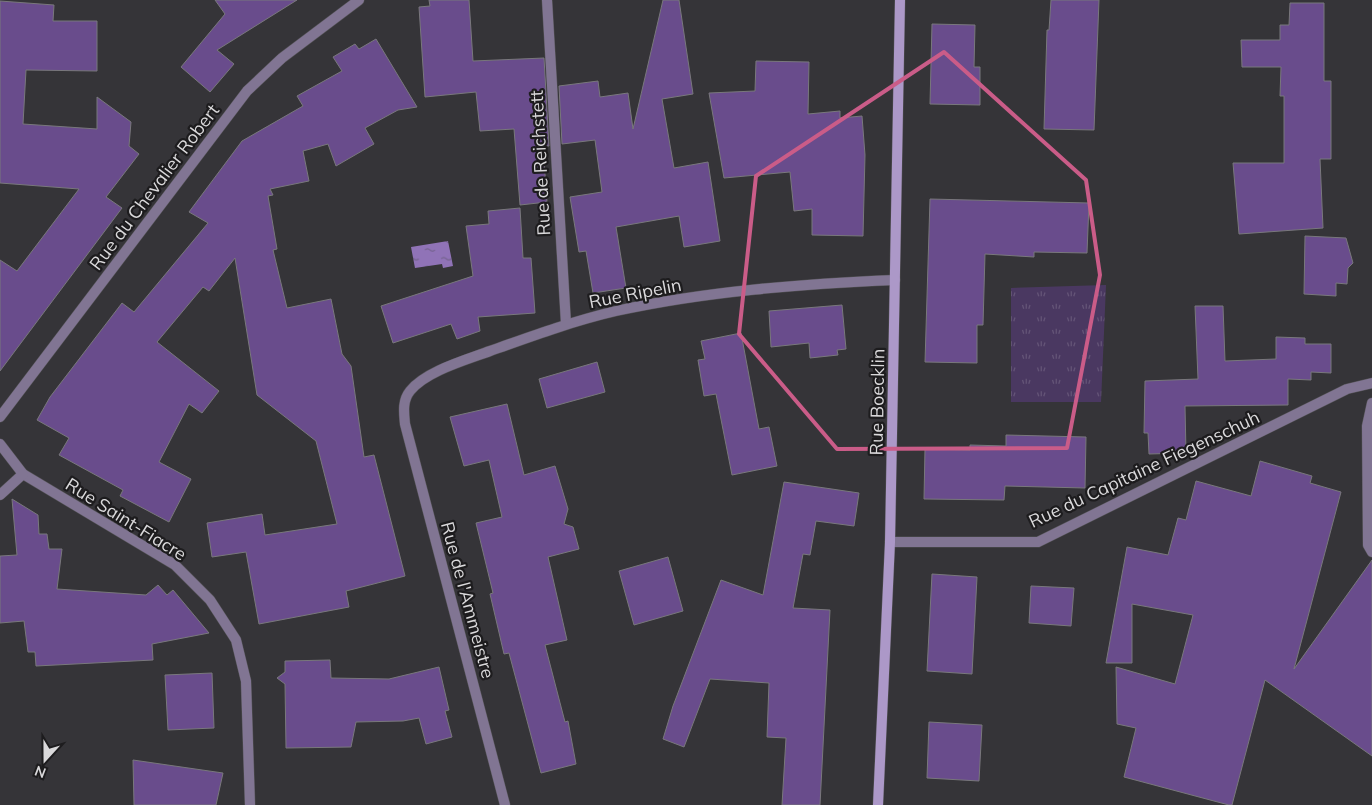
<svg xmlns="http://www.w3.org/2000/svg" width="1372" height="805" viewBox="0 0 1372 805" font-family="Mulish,sans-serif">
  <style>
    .grass { fill: url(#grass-tufts) }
    .water { fill: url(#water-ripples) }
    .building { fill: #694c8c; stroke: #79787c }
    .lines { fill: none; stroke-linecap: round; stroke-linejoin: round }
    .street-casing { stroke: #535255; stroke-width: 11 }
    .secondary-casing { stroke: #535255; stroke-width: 11 }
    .street { stroke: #817593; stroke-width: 10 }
    .secondary { stroke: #ac98c8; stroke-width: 10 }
    .marked { fill: none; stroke: #ca5c88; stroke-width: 4; stroke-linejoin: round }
    .labels { text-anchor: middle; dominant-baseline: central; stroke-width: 4.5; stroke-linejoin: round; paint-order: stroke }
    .street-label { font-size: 18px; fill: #dad9db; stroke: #1d1c1e }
  </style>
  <defs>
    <pattern id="grass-tufts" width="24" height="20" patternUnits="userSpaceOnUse" patternTransform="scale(1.25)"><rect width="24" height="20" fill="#4a3861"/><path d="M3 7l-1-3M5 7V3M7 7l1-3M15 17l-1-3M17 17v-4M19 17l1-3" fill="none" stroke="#645477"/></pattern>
    <pattern id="water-ripples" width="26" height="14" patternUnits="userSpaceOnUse" patternTransform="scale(1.25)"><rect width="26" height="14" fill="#9073b7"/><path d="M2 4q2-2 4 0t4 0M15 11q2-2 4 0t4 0" fill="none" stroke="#74628e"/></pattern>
  </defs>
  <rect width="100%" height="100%" fill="#353438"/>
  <polygon class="grass" points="1106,285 1101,402 1011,402 1011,288"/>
  <polygon class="water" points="448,241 453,266 443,268 442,264 415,268 411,247"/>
  <g class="building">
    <polygon points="215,0 297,0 217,50 234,64 210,92 181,67 225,14"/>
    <polygon points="429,0 469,0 473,61 544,58 549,146 543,146 547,202 520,205 514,129 480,131 476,92 425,97 419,7 430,6"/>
    <polygon points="663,0 679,0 693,94 662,99 674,168 708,162 720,241 684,247 679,216 616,227 626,288 593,293 586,251 579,252 570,197 602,192 595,140 562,144 559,86 598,81 600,97 628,93 633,129"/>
    <polygon points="1051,0 1099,0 1094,130 1044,129 1047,30 1049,30"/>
    <polygon points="0,1 54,5 53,21 97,21 97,71 26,70 23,124 97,129 97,97 131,122 129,146 139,154 106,197 122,208 0,371 0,260 17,271 79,189 0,183"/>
    <polygon points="1290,3 1324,3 1324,81 1331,81 1331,159 1320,159 1323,228 1239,234 1233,163 1284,163 1284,96 1280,96 1281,67 1242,67 1241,40 1280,40 1280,25 1289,25"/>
    <polygon points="932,24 975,25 974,67 980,67 980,105 930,104"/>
    <polygon points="376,39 417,107 398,110 365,128 374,144 336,166 328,144 303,151 309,181 270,189 273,195 268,196 277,249 273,250 287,308 331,299 342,354 351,366 364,457 374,455 405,576 346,591 349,607 259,624 246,552 212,557 207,523 262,514 265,535 337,524 316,441 257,395 235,258 209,291 203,287 157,342 219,391 202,413 189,404 159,462 191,479 169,522 120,496 123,490 59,455 69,438 37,420 50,397 122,303 134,312 208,223 189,212 242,141 303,106 297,96 342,71 333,57 355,44 359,49"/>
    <polygon points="756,61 809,62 808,114 840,111 840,118 862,116 865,155 863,236 812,235 812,209 794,211 790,172 724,178 709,93 755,91"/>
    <polygon points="930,199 1089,203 1087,253 1034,252 1034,257 985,254 983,325 977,325 977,363 925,362"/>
    <polygon points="520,208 523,258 531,258 535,313 478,317 480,331 457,339 451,324 393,343 381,306 473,276 466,226 489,224 488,211"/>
    <polygon points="1305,236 1346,238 1353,263 1348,268 1347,284 1336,283 1336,296 1304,294"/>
    <polygon points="842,305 846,349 837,350 838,355 810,358 809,343 771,347 769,311"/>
    <polygon points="1195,306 1223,306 1225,361 1276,359 1276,337 1305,338 1305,344 1331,344 1331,373 1311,372 1311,380 1288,379 1288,405 1185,406 1186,453 1149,454 1148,433 1144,433 1145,381 1198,379"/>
    <polygon points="741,333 759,429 769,427 777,466 732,475 716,394 704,396 698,360 705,359 701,341"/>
    <polygon points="597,362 605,392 547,408 539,379"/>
    <polygon points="507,404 524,475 555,466 568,509 564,524 573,527 579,549 548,557 567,640 545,645 565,722 568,721 576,764 541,773 509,653 504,654 490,594 493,593 476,523 502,517 489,460 464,466 450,417"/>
    <polygon points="1006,435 1086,437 1085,488 1005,486 1004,500 924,499 925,449 970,450 970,445 1006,446"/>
    <polygon points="1260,461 1312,476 1310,483 1341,492 1294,669 1372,560 1372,756 1265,680 1232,805 1229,805 1124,777 1136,728 1117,724 1116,667 1175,684 1193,615 1132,604 1132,663 1106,663 1127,547 1168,555 1178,518 1186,520 1196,481 1251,496"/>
    <polygon points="784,482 859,493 854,526 816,521 810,555 803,554 793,608 830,610 820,805 782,805 786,738 767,737 769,683 710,679 684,747 663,739 673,706 721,580 763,595"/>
    <polygon points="12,499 38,515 39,534 47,534 49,549 62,549 57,589 146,595 158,585 167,595 173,590 209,633 152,644 153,660 36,666 35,652 28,652 24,621 0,623 0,556 17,555"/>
    <polygon points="668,557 683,611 634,625 619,571"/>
    <polygon points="932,574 977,577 972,674 927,671"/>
    <polygon points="1031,586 1074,588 1071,626 1029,623"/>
    <polygon points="330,660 331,678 389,679 439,667 449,710 445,711 452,737 426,744 419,718 403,721 356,722 351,747 286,748 285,684 277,678 285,672 285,661"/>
    <polygon points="212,673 214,728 168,730 165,675"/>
    <polygon points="929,722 982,725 979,781 927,778"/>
    <polygon points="133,760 223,773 216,805 134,805"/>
  </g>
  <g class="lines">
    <defs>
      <g id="street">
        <polyline points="547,0 566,324"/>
        <polyline points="1372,403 1367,426 1368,545 1372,552"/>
        <polyline points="0,417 247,91 282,58 359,0"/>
        <polyline points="0,444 23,474 175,565 210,600 236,640 246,681 250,805"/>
        <polyline points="0,495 23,474"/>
        <polyline points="890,542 1038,542 1347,389 1372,383"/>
        <path d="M505,805L405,424C404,413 402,401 410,391C426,371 466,360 490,351C532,336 573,321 616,311C707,291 803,284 895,280"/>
      </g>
      <polyline id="secondary" points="878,805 890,542 900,0"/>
    </defs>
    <use href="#street" class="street-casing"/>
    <use href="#secondary" class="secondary-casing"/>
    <use href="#street" class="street"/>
    <use href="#secondary" class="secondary"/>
  </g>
  <path class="marked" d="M944,52L1086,180L1100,275L1067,448L837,449L739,334L756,176Z"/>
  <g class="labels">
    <g class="street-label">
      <text transform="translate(540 163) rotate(-93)">Rue de Reichstett</text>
      <text transform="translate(154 187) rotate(-53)">Rue du Chevalier Robert</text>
      <text transform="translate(635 293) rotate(-11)">Rue Ripelin</text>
      <text transform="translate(877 402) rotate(-89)">Rue Boecklin</text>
      <text transform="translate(1144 469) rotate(-25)">Rue du Capitaine Fiegenschuh</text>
      <text transform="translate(126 519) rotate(32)">Rue Saint-Fiacre</text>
      <text transform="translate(468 600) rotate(75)">Rue de l'Ammeistre</text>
    </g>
  </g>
  <g transform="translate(45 760) rotate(201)" stroke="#1d1c1e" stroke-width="4" paint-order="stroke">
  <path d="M0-4L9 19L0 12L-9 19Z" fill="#dad9db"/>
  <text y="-8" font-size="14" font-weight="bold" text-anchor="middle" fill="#dad9db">N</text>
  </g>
</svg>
